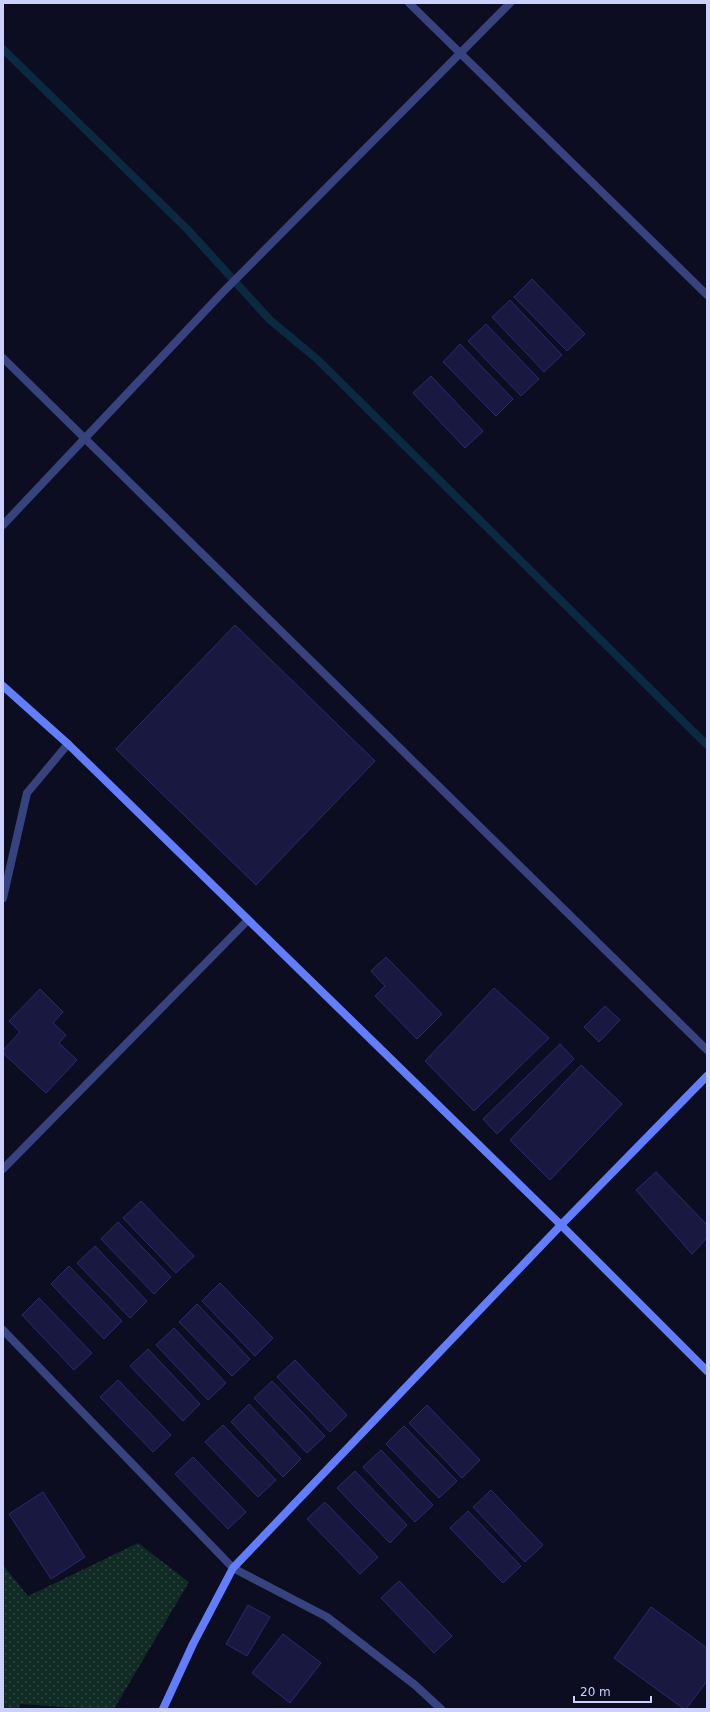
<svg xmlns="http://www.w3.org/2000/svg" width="710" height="1712" viewBox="0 0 710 1712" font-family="'DejaVu Sans',sans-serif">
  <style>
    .grass { fill: url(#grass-dots) }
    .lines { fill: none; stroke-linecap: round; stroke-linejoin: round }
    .stream { stroke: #0b2941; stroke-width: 8 }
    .building { fill: #181841; stroke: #2a2b6d }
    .street { stroke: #37437f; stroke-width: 8 }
    .secondary { stroke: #627eff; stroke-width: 8 }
  </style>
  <defs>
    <pattern id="grass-dots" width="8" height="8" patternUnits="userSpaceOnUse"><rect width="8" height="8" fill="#102a24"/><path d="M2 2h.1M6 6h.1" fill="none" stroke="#314845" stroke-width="1.8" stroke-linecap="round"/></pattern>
  </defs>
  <rect width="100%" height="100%" fill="#0c0d20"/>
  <polygon class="grass" points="138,1543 189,1582 114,1709 92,1709 20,1704 19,1709 3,1709 3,1565 28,1596"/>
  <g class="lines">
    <polyline class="stream" points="3,49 188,230 270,320 317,359 707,745"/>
  </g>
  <g class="building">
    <polygon points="532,279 585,334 567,351 514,297"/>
    <polygon points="510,300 562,355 544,372 492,317"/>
    <polygon points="486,324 539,379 521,396 468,341"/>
    <polygon points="460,344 513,399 496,416 443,362"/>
    <polygon points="431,376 483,431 465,448 413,393"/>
    <polygon points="235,625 375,761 256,885 116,749"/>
    <polygon points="386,957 442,1014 417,1039 375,996 385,986 371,971"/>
    <polygon points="494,988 549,1038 474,1111 425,1061"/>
    <polygon points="40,989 63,1012 53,1023 66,1035 59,1043 77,1060 46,1093 3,1053 3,1050 20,1032 9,1021"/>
    <polygon points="605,1006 620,1020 599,1042 584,1027"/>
    <polygon points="560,1044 574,1059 497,1134 483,1119"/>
    <polygon points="581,1065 622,1104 550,1180 510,1140"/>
    <polygon points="656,1172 707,1225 707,1238 692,1254 636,1190"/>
    <polygon points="141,1201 194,1256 176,1273 123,1218"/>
    <polygon points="118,1222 171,1277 154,1294 101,1239"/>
    <polygon points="95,1246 147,1301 130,1318 77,1263"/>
    <polygon points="69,1266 122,1321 104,1339 51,1284"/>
    <polygon points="220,1283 273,1338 255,1356 202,1301"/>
    <polygon points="39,1298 92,1353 74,1370 22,1315"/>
    <polygon points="197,1304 250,1359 232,1376 179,1322"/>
    <polygon points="174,1328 226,1383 208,1400 156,1345"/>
    <polygon points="148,1349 200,1404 183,1421 130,1366"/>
    <polygon points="295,1360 347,1415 330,1432 277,1377"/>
    <polygon points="118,1380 171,1435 153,1452 100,1397"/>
    <polygon points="272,1381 325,1436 307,1453 254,1398"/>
    <polygon points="249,1404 301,1459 283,1477 231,1422"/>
    <polygon points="427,1405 480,1460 462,1478 409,1423"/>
    <polygon points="223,1425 276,1480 258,1497 205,1442"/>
    <polygon points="404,1426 457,1481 439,1498 386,1444"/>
    <polygon points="381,1450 433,1505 415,1522 363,1467"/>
    <polygon points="193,1457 246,1512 228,1529 175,1474"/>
    <polygon points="355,1471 407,1525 390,1543 337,1488"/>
    <polygon points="491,1490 543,1545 525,1562 473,1507"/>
    <polygon points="43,1492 85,1557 51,1579 9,1514"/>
    <polygon points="325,1502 378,1557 360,1574 307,1519"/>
    <polygon points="468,1511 521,1566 503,1583 450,1528"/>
    <polygon points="399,1581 452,1636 434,1653 381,1598"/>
    <polygon points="248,1605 270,1617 247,1656 226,1644"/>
    <polygon points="651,1607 707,1648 707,1681 686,1709 684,1709 614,1658"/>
    <polygon points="283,1634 321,1663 290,1703 252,1673"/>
  </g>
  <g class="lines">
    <g class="street">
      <polyline points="409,3 707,295"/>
      <polyline points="3,358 707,1050"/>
      <polyline points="3,525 223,292 510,3"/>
      <polyline points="3,898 27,793 68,744"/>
      <polyline points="3,1169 248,920"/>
      <polyline points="3,1330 233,1568 327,1617 415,1685 441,1709"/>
    </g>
    <g class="secondary">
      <polyline points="3,686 68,744 561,1225 707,1371"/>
      <polyline points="163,1709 193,1644 233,1568 561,1225 707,1076"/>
    </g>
  </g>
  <rect width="710" height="1712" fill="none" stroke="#cbd0ff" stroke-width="8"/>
  <path d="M574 1696v6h77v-6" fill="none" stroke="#cbd0ff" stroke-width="2"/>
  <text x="580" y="1696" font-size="12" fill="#cbd0ff" stroke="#0c0d20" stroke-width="3" paint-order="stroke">20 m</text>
</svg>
